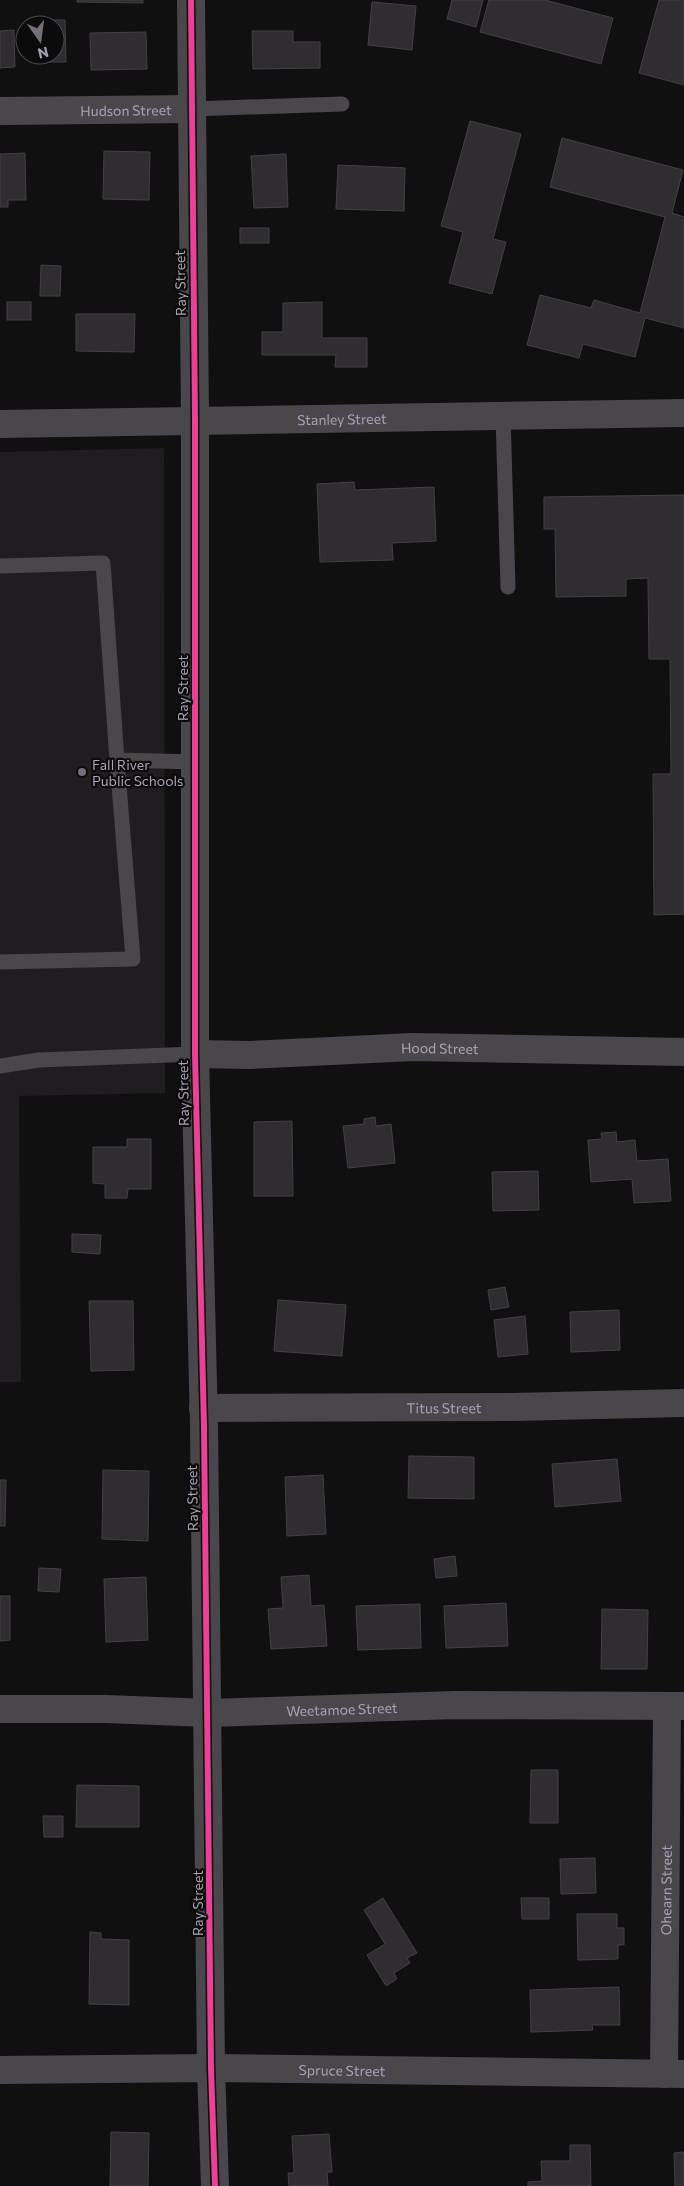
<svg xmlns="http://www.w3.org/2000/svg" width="684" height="2186" viewBox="0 0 684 2186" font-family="Commissioner,sans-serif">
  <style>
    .built { fill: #1f1d1f }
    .building { fill: #302d30; stroke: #424044 }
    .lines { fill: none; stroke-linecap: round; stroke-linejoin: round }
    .lane { stroke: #4a474c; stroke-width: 15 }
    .street { stroke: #4a474c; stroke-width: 28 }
    .cycleway-casing { stroke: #0c0b0c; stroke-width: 9 }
    .cycleway { stroke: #ea4096; stroke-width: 6 }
    .poi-dot { fill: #746e7a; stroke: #0c0b0c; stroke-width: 2 }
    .labels { text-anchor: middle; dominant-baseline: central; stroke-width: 4.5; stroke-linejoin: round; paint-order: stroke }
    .street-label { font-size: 14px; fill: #aaa1b2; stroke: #0c0b0c }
    .poi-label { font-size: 14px; fill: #aaa1b2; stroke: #0c0b0c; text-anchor: start }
  </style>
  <rect width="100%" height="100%" fill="#111011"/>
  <polygon class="built" points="164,448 165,1093 19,1096 21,1382 0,1382 0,452"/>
  <g class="building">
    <polygon points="77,0 143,0 143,3 77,2"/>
    <polygon points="452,0 483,0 476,27 447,19"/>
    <polygon points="489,0 545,0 613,18 601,64 480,32"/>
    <polygon points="659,0 684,0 684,85 639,73"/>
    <polygon points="372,2 416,6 412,50 368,45"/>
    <polygon points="36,20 65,20 66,62 37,62 37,55 55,55 55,25 37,25"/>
    <polygon points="14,30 15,67 0,68 0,31"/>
    <polygon points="252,31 293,31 293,42 320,42 320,68 253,69"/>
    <polygon points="146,32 147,69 91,70 90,33"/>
    <polygon points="470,121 521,134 493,239 506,242 492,294 449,283 463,232 441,226"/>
    <polygon points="562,138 683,170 672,213 684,217 684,328 645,318 635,357 583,344 579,358 527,345 540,295 591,308 594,300 640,313 665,217 550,187"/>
    <polygon points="104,151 150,152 149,200 103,199"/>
    <polygon points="25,153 26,200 8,200 8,207 0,207 0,154"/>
    <polygon points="286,154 288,207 254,208 251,156"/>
    <polygon points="338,165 405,168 404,211 336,209"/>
    <rect x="240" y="228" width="29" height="15"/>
    <polygon points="41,265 61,266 60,296 40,296"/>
    <rect x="7" y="302" width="24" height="18"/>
    <polygon points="322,302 322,338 367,338 367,367 335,367 336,355 262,355 262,332 283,332 283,303"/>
    <polygon points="76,314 135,314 134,352 76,351"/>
    <polygon points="354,482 355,490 434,487 436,541 392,543 393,560 320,562 317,484"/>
    <polygon points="684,495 684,914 654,915 653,774 671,774 670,659 649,659 648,578 626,579 626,596 556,597 555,529 544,529 544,497"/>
    <polygon points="375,1117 376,1126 391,1124 395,1163 348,1168 343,1126 364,1124 364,1119"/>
    <polygon points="292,1121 293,1196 254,1196 254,1122"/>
    <polygon points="616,1132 617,1142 635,1140 637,1161 668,1159 671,1201 634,1203 632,1179 591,1182 588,1140 602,1139 601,1133"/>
    <polygon points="127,1139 151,1139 151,1189 128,1189 127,1198 105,1198 105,1184 93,1183 93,1147 127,1147"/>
    <polygon points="538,1171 539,1210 493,1211 492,1172"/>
    <polygon points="72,1234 101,1235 100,1254 72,1252"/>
    <polygon points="505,1287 509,1307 491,1310 488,1290"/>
    <polygon points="278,1300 346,1305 342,1356 274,1351"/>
    <polygon points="89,1301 133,1301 134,1370 91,1371"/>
    <polygon points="619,1310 620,1350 571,1352 570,1312"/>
    <polygon points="525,1316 528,1354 498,1357 494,1320"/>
    <polygon points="409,1456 474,1457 474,1499 408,1498"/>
    <polygon points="617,1459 621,1501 555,1507 552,1464"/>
    <polygon points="103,1470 149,1471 148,1541 102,1539"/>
    <polygon points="323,1475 326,1534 287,1536 285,1477"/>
    <polygon points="0,1480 6,1480 5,1526 0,1526"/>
    <polygon points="455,1556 457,1576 436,1578 434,1559"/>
    <polygon points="39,1568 61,1569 59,1592 38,1591"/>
    <polygon points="309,1575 311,1606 324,1605 327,1646 271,1649 268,1609 283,1608 281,1577"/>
    <polygon points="146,1577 148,1640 106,1642 104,1579"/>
    <polygon points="0,1596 10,1596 10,1640 0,1641"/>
    <polygon points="506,1603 508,1646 446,1648 444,1606"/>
    <polygon points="420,1604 421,1648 358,1650 356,1606"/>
    <polygon points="602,1609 648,1610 647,1669 601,1669"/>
    <polygon points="531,1770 558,1770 558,1823 530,1823"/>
    <polygon points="77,1785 139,1786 139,1827 76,1827"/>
    <polygon points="43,1816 63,1816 63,1837 44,1837"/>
    <polygon points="595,1858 596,1893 561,1894 560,1859"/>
    <polygon points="383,1898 417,1953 407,1958 410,1963 394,1973 397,1979 386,1986 367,1955 385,1944 364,1910"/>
    <polygon points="521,1898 549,1898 549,1919 522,1919"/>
    <polygon points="577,1914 617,1914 617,1928 624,1928 624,1945 618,1945 618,1959 578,1960"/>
    <polygon points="90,1932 101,1933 101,1939 129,1940 129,2005 89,2004"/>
    <polygon points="619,1987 620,2025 592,2025 593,2030 531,2032 530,1990"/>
    <polygon points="111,2132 149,2133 148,2186 110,2186"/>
    <polygon points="329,2134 332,2172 327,2172 328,2186 289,2186 288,2173 294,2173 292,2136"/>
    <polygon points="570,2145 590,2145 591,2186 528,2186 528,2182 542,2181 541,2161 570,2161"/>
    <polygon points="684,2152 684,2186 675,2186 674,2153"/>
  </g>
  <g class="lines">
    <g class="lane">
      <polyline points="191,109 342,104"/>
      <polyline points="503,415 508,587"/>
      <polyline points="0,566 103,563 117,760 195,762"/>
      <polyline points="0,962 133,959 117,760"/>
      <polyline points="0,1066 39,1060 195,1054"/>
    </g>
    <g class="street">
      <polyline points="191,0 195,419 195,1054 204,1426 211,2068 215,2186"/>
      <path id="s1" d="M0,111L191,109"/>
      <path id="s2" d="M0,424L684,413"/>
      <path id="s3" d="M195,1054L250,1055L413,1047L684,1052"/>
      <path id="s4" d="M203,1408L512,1407L684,1403"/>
      <path id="s5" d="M0,1709H106L208,1713L456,1705L684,1706"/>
      <path id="s6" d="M0,2070L211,2068L684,2074"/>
      <path id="s7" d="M664,2074L667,1706"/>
    </g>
    <defs>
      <polyline id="cycleway" points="191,0 195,419 195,1054 204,1426 211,2068 215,2186"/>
    </defs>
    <use href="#cycleway" class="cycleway-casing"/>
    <use href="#cycleway" class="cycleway"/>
  </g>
  <circle class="poi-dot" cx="82" cy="772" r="5"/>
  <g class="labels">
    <g class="street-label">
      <text stroke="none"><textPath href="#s1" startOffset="126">Hudson Street</textPath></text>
      <text transform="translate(180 283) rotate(-91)">Ray Street</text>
      <text stroke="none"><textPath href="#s2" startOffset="342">Stanley Street</textPath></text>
      <text transform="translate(182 688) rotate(-90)">Ray Street</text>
      <text stroke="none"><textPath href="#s3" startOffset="245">Hood Street</textPath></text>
      <text transform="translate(183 1093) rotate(-91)">Ray Street</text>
      <text stroke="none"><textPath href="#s4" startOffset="241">Titus Street</textPath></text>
      <text transform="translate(192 1498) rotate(-91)">Ray Street</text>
      <text stroke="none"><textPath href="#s5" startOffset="342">Weetamoe Street</textPath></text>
      <text stroke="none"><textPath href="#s7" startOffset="184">Ohearn Street</textPath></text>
      <text transform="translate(197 1903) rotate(-90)">Ray Street</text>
      <text stroke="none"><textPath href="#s6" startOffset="342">Spruce Street</textPath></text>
    </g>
    <g class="poi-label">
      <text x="92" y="764">Fall River<tspan x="92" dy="16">Public Schools</tspan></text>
    </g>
  </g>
  <g transform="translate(40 40) rotate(166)"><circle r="24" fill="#0c0b0c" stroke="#4b474e"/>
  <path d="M0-4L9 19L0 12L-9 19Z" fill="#746e7a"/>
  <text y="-8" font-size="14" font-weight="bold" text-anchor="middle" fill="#aaa1b2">N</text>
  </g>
</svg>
